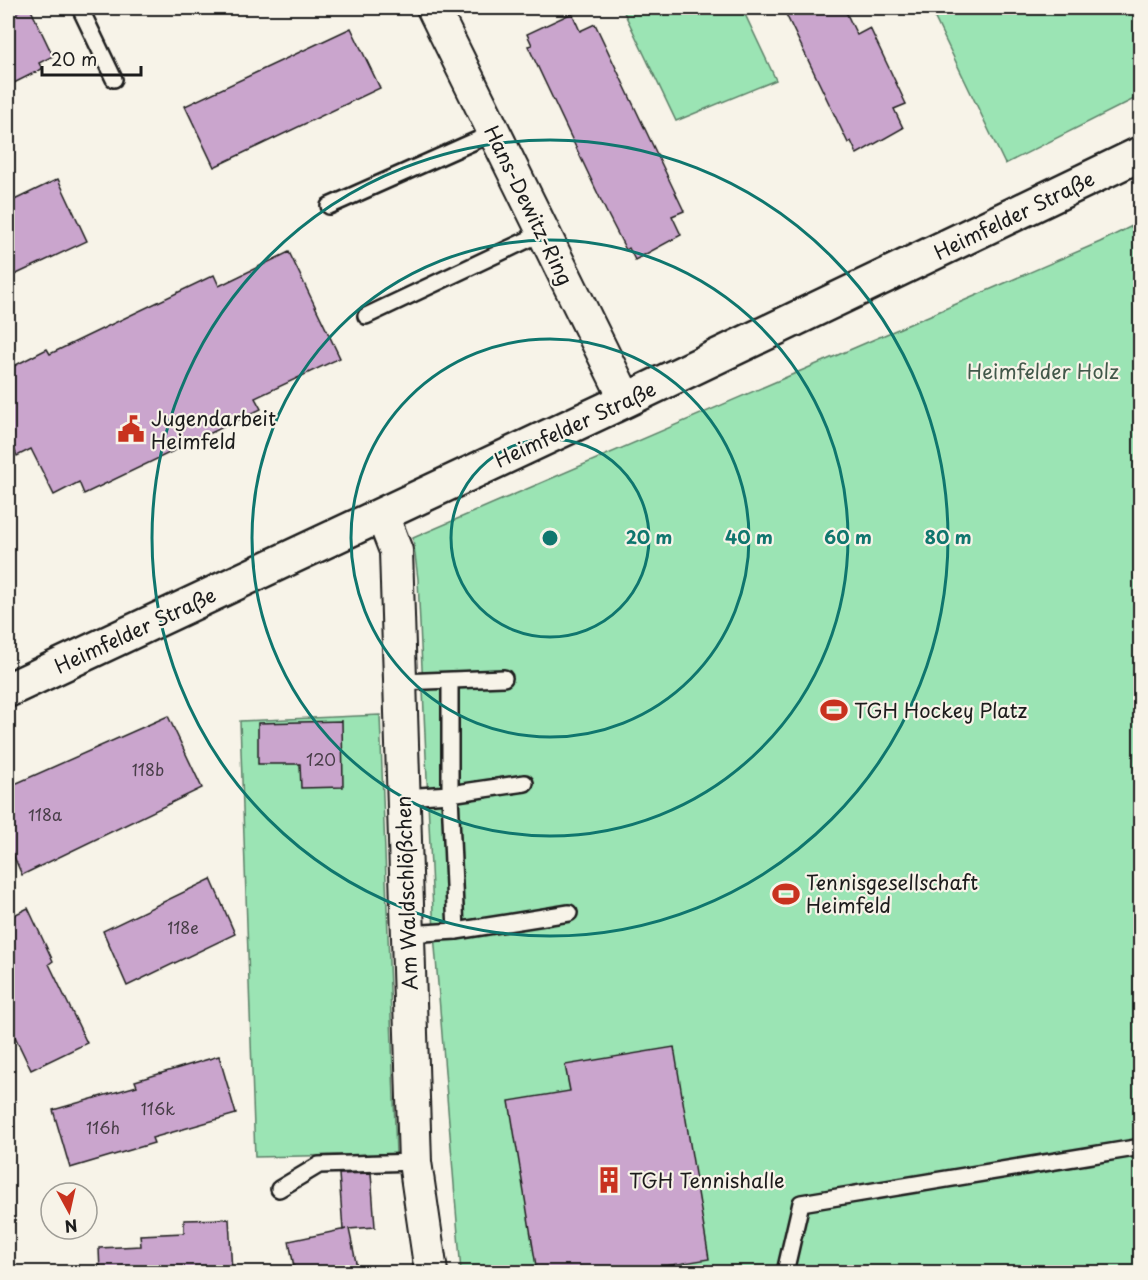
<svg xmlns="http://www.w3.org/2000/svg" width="1148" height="1280" viewBox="0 0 1148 1280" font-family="'Playpen Sans',sans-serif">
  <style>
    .green { fill: #9be4b4; stroke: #5c8068; stroke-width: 1.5 }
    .building { fill: #caa5cd; stroke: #1c1c1c; stroke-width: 1.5 }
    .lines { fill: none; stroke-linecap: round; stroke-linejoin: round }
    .service-casing { stroke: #1c1c1c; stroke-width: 20 }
    .minor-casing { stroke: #1c1c1c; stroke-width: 36 }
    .tertiary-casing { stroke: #1c1c1c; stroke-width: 38 }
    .service { stroke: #f7f3e8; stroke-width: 15 }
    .minor { stroke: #f7f3e8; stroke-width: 32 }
    .tertiary { stroke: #f7f3e8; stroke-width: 33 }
    .ring { fill: none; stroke: #0f766e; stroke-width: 3 }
    .labels { text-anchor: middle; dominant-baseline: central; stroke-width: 4.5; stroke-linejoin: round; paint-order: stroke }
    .number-label { font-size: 16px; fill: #483e48 }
    .street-label { font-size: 20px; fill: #1c1c1c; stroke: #f7f3e8 }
    .park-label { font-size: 20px; fill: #42584a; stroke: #f7f3e8 }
    .poi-label { font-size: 20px; fill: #1c1c1c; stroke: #f7f3e8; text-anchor: start }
    .centre { fill: #0f766e; stroke: #f7f3e8; stroke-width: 3 }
    .ring-label { font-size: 18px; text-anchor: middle; font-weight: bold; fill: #0f766e; stroke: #f7f3e8; stroke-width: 4.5; stroke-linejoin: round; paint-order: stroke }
  </style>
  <rect width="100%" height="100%" fill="#f7f3e8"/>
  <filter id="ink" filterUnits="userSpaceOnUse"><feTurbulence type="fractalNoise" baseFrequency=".0167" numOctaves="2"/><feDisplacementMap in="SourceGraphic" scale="12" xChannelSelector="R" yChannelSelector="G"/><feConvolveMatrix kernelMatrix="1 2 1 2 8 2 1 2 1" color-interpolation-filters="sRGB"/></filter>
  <g filter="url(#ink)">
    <g class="green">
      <polygon points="622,8 742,8 776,80 676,121"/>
      <polygon points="930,8 1140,8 1140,96 1005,164"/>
      <polygon points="1140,222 1140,1272 461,1272 434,934 418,579 413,538 1100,242"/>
      <polygon points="380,715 396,1154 255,1157 240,721"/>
    </g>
    <g class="building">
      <polygon points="25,8 30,8 53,56 39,63 42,69 8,86 8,16"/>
      <polygon points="783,8 844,8 857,35 870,28 906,104 894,109 903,128 857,154 851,141 848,143"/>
      <polygon points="572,13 580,31 595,24 684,211 672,216 681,235 635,260 629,248 626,250 606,211 528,46 532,45 527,34"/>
      <polygon points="351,28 380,88 214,167 185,106"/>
      <polygon points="58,179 87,241 8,278 8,203"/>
      <polygon points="289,252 340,358 255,398 261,409 84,494 79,482 54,495 31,449 17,456 8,433 8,369 47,349 50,354 214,275 219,286"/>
      <polygon points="168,716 202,788 22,875 8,843 8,787"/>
      <polygon points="342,721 343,787 301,788 300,764 258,764 258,723"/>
      <polygon points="211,879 235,934 127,986 103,931"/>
      <polygon points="28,908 53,961 49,964 87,1043 31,1070 8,1022 8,918"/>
      <polygon points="674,1047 709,1259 629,1272 537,1272 509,1101 570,1091 565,1065"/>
      <polygon points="219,1056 236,1114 152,1138 154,1143 70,1168 53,1110 137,1086 135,1081"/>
      <polygon points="371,1173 375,1227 349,1229 358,1272 295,1272 289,1241 346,1229 343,1230 339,1174"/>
      <polygon points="229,1219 232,1272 100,1272 99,1248 141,1246 140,1235 184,1233 184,1220"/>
    </g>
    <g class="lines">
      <defs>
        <g id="service">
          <polyline points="80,8 114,79"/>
          <polyline points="329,206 493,133"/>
          <polyline points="366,316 542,233"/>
          <polyline points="400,682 504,678"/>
          <polyline points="403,797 450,794 450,682"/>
          <polyline points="456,931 569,913"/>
          <polyline points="407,934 456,931 450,794 525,783"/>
          <polyline points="279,1189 319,1165 415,1162"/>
          <polyline points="785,1272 801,1203 1135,1148"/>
        </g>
        <g id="minor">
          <polyline points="433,8 626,400"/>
          <polyline points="382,515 396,551 415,1162 431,1272"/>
        </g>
        <polyline id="tertiary" points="8,690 626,400 1140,154"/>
      </defs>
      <use href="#service" class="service-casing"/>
      <use href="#minor" class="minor-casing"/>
      <use href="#tertiary" class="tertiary-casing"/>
      <use href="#service" class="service"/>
      <use href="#minor" class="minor"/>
      <use href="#tertiary" class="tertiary"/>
    </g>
  </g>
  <g class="ring">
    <circle cx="550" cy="538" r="99"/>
    <circle cx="550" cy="538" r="199"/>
    <circle cx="550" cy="538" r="298"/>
    <circle cx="550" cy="538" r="398"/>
  </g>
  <defs>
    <symbol id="civic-bare" viewBox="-9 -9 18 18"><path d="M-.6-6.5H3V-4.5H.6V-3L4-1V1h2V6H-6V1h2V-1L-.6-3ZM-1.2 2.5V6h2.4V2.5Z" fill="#c8321e" stroke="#f7f3e8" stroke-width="2.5" paint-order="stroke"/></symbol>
    <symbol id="stadium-bare" viewBox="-9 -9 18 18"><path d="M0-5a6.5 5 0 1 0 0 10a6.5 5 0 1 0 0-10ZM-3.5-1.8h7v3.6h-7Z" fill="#c8321e" stroke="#f7f3e8" stroke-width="2.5" paint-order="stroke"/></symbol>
    <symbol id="building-bare" viewBox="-9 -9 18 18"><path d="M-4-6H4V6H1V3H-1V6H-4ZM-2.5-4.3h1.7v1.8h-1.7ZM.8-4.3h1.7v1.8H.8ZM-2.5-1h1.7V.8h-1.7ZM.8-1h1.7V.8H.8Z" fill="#c8321e" stroke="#f7f3e8" stroke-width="2.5" paint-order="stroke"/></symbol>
  </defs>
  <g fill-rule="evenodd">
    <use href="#civic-bare" x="112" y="410" width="38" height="38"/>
    <use href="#stadium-bare" x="815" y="691" width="38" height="38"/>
    <use href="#stadium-bare" x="767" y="875" width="38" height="38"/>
    <use href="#building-bare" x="590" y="1161" width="38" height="38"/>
  </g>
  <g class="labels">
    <g class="number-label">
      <text x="321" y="759">120</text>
      <text x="148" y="769">118b</text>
      <text x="45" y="814">118a</text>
      <text x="183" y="927">118e</text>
      <text x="158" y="1108">116k</text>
      <text x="103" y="1127">116h</text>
    </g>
    <g class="street-label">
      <text transform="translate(529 205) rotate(64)">Hans-Dewitz-Ring</text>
      <text transform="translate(1014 215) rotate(-26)">Heimfelder Straße</text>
      <text transform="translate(575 424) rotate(-25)">Heimfelder Straße</text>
      <text transform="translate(135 630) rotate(-25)">Heimfelder Straße</text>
      <text transform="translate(406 893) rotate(-92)">Am Waldschlößchen</text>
    </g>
    <g class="park-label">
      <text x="1043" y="371">Heimfelder Holz</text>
    </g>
    <g class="poi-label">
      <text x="151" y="418">Jugendarbeit<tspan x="151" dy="23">Heimfeld</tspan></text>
      <text x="854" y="710">TGH Hockey Platz</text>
      <text x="806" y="882">Tennisgesellschaft<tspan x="806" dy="23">Heimfeld</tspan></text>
      <text x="629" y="1180">TGH Tennishalle</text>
    </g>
  </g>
  <circle cx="550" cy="538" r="9" class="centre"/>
  <g class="ring-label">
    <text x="649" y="544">20 m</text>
    <text x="749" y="544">40 m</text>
    <text x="848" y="544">60 m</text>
    <text x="948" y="544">80 m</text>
  </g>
  <rect width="1148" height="1280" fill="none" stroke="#f7f3e8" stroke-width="30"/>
  <rect x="15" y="15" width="1118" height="1250" fill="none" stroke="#1c1c1c" stroke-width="2" filter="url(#ink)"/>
  <g transform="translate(69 1211) rotate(172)"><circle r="28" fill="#f7f3e8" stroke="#9f9d96" stroke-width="1.5"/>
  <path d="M0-4.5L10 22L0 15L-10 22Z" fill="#c8321e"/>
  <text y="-9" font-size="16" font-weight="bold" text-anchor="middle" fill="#1c1c1c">N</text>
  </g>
  <path d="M42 66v9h99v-9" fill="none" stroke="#1c1c1c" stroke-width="3"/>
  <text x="51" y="66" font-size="18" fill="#1c1c1c" stroke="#f7f3e8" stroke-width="4.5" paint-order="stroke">20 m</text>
</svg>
